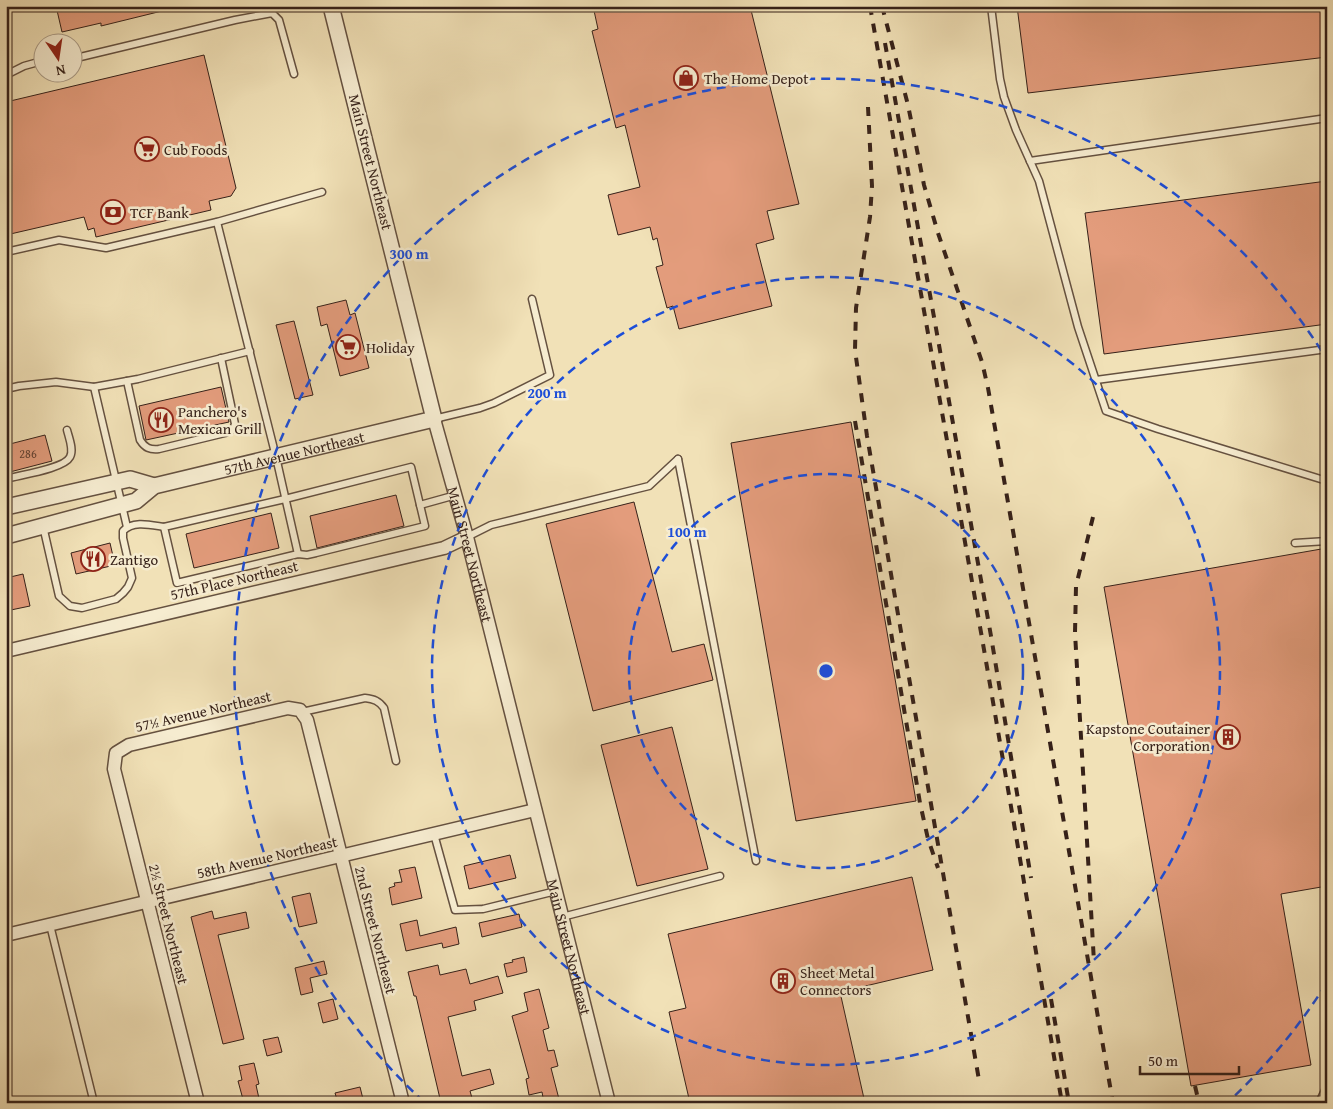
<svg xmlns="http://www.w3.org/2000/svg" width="1333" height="1109" viewBox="0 0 1333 1109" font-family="'Gentium Book Plus',serif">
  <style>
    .building { fill: #e39c7c; stroke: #362119 }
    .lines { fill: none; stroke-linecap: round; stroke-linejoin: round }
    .service-casing { stroke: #655140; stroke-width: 9 }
    .minor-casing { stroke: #655140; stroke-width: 15 }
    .tertiary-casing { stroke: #655140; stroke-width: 18 }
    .service { stroke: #f6ecd0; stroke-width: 6 }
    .minor { stroke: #f6ecd0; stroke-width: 12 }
    .tertiary { stroke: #f6ecd0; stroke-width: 15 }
    .rail { stroke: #362119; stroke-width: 4; stroke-dasharray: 9 9; stroke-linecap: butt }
    .ring { fill: none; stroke: #1d4ed8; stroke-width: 2.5; stroke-dasharray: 9 6 }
    .labels { text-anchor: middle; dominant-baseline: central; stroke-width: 5; stroke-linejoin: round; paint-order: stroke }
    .number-label { font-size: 12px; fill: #614032 }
    .poi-label { font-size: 15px; fill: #362119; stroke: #f6ecd0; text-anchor: start }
    .street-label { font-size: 15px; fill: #362119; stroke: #f6ecd0 }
    .centre { fill: #1d4ed8; stroke: #f6ecd0; stroke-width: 2.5 }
    .ring-label { font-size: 15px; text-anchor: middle; font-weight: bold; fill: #1d4ed8; stroke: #f6ecd0; stroke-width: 5; stroke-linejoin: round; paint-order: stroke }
  </style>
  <rect width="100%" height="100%" fill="#f1e1b7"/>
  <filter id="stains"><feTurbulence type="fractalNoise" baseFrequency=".004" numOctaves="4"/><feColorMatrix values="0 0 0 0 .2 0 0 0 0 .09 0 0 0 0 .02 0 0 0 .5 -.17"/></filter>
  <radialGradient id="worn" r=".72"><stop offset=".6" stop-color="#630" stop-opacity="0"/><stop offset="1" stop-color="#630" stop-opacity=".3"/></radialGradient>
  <g class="building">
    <polygon points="56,6 165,6 166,10 101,26 101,23 62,32"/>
    <polygon points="593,6 750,6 799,204 767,211 774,239 756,244 772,306 679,329 673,306 667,308 656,267 663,265 657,238 653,240 650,227 618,235 608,195 640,187 625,125 616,128 592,31 598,29"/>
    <polygon points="1017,6 1327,6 1327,57 1028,93"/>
    <polygon points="204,55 236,188 231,196 209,201 211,210 96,237 94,228 88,230 84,217 6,235 6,102"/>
    <polygon points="1327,181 1327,324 1104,354 1085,213"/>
    <polygon points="346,300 350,315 355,313 369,368 340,376 327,324 321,326 317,307"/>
    <polygon points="294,321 313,395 295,399 276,325"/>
    <polygon points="221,387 229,422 146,440 139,406"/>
    <polygon points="851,422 916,801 796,821 731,443"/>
    <polygon points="45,435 52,461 6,473 6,445"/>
    <polygon points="396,495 404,526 317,548 310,516"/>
    <polygon points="634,502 672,652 704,644 713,680 593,711 546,524"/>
    <polygon points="271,513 279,548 194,568 186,534"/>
    <polygon points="110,543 115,565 76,574 71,553"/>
    <polygon points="1327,548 1327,886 1281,894 1311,1065 1191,1086 1104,587"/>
    <polygon points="23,574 30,606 6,611 6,578"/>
    <polygon points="672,727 708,869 637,886 601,745"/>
    <polygon points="510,855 516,878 469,889 464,866"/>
    <polygon points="415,867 422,898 392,905 389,888 395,886 394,883 402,882 399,870"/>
    <polygon points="912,877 933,970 840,992 865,1103 690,1103 669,1012 686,1008 668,934"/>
    <polygon points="310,893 317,923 299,927 292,897"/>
    <polygon points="212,911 214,919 246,912 249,928 218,935 244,1039 223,1044 191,917"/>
    <polygon points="519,914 522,927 482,937 479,923"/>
    <polygon points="417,920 420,936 456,927 459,944 443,948 442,943 406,951 400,924"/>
    <polygon points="524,957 527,972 507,977 504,964 513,962 512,960"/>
    <polygon points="324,961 327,974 310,978 313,992 301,995 295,968"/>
    <polygon points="438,965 440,975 466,969 470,984 498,976 503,993 474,1001 476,1010 448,1017 462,1076 490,1069 494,1084 470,1091 472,1098 450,1103 441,1103 416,996 414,996 408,972"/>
    <polygon points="539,989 549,1028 543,1030 548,1051 554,1050 558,1066 551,1068 560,1103 544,1103 542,1092 529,1095 526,1079 529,1078 512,1016 528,1011 524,993"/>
    <polygon points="333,999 338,1019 323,1023 318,1003"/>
    <polygon points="278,1037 282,1052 267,1056 263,1040"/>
    <polygon points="254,1063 259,1084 256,1085 260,1103 244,1103 238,1081 242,1080 239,1066"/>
    <polygon points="360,1087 364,1103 338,1103 335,1093"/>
  </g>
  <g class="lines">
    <defs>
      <g id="service">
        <polyline points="991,6 1000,79 1004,97 1016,130 1039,181 1078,327 1106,411 1158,429 1327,481"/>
        <polyline points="72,59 235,20 272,13 279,20 294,74"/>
        <polyline points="6,75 24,66 42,61"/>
        <polyline points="1030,161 1327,118"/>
        <polyline points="217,222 276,457 298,554"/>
        <polyline points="6,252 59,240 106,248 217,222 322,192"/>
        <polyline points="1096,380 1327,349"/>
        <path d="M127,381L140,440C145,448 150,450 159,449L225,433L233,429L235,424L221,358"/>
        <polyline points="94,387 127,527"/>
        <polyline points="6,389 19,386 56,382 94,387 138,379 250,351"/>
        <polyline points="434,419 480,408 494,403 550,375 532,299"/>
        <polyline points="678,459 756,861"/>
        <polygon points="411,467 425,526 316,553 307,555 298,554 177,583 164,527 285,499"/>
        <path d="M6,479C19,475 64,469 70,457C74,450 69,438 67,430"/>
        <polyline points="420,505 456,495"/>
        <path d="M43,526L59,596L70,606L82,608L116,599L123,593L128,587L132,578L123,538V531C133,520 151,525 164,527"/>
        <polyline points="467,537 491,525 649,486 678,459"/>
        <polyline points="1295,543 1327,541"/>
        <path d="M302,712L365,698C374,699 379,701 384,708L396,761"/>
        <polyline points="434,834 455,910 483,909 556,891"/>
        <polyline points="562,917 720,876"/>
        <polyline points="50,925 94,1103"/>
        <polyline points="1319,1103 1327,1086"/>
      </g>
      <g id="minor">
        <path id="s1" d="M434,419L467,537L609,1103"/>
        <polyline points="6,651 444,548 467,537"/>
        <polyline points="6,935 535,810"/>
        <polyline points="198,1103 114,769 116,753 129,745 288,708 300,710 307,720 403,1103"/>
      </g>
      <g id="tertiary">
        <polyline points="6,507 130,479 154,486"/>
        <path id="s2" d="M6,536L136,501L154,486L434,419L331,6"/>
      </g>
    </defs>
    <use href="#service" class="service-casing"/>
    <use href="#minor" class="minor-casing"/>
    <use href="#tertiary" class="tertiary-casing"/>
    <use href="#service" class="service"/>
    <use href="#minor" class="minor"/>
    <use href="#tertiary" class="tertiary"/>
    <g class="rail">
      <polyline points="870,6 982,638 1062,1103"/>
      <polyline points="882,6 908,105 924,185 938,233 982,362 988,388 1113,1103"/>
      <polyline points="885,43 991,636 1031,878"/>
      <polyline points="868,107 872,186 870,217 856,308 855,350 867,436 979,1080"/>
      <polyline points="855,421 920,803 928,839 938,868"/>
      <polyline points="1093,517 1076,586 1075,633 1094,962"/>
      <polyline points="1051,999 1069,1103"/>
      <polyline points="1195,1086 1199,1103"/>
    </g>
  </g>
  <g class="ring">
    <circle cx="826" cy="671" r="197"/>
    <circle cx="826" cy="671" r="394"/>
    <path d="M1326 984A590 590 0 0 1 1228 1102M424 1102A590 590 0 1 1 1326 358"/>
  </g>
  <defs>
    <symbol id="shop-ring" viewBox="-11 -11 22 22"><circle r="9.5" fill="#f6ecd0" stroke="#8f2418" stroke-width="1.5"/><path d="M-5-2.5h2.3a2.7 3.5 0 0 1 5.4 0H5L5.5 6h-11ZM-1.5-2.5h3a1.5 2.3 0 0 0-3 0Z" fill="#8f2418"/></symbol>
    <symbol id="supermarket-ring" viewBox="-11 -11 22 22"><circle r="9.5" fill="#f6ecd0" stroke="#8f2418" stroke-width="1.5"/><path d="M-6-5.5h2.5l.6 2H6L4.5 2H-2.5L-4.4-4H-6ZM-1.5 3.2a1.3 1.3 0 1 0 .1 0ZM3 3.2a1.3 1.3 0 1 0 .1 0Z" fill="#8f2418"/></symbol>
    <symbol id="bank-ring" viewBox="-11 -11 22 22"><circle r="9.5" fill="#f6ecd0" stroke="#8f2418" stroke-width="1.5"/><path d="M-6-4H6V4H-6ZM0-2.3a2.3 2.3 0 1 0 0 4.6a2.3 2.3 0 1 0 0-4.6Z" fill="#8f2418"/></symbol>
    <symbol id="restaurant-ring" viewBox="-11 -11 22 22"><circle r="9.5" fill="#f6ecd0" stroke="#8f2418" stroke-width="1.5"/><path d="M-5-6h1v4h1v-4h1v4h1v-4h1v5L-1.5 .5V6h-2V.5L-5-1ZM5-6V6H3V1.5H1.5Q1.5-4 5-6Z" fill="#8f2418"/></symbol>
    <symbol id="building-ring" viewBox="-11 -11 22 22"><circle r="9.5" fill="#f6ecd0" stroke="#8f2418" stroke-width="1.5"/><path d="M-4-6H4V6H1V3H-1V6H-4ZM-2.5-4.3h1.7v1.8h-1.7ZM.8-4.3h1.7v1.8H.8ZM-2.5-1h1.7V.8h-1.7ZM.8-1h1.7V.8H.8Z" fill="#8f2418"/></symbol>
  </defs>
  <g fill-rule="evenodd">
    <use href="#shop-ring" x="672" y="64" width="28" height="28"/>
    <use href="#supermarket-ring" x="133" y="135" width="28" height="28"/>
    <use href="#bank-ring" x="99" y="198" width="28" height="28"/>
    <use href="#supermarket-ring" x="334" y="333" width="28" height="28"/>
    <use href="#restaurant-ring" x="147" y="406" width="28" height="28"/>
    <use href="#restaurant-ring" x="79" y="545" width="28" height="28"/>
    <use href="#building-ring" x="1214" y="723" width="28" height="28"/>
    <use href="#building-ring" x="769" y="967" width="28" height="28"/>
  </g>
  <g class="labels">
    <g class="number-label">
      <text x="28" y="453">286</text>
    </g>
    <g class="poi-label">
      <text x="704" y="78">The Home Depot</text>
      <text x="164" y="149">Cub Foods</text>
      <text x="130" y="212">TCF Bank</text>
      <text x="366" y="347">Holiday</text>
      <text x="178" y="411">Panchero's<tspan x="178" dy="17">Mexican Grill</tspan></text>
      <text x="110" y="559">Zantigo</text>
      <text x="1210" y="728" text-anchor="end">Kapstone Coutainer<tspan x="1210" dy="17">Corporation</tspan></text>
      <text x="800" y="972">Sheet Metal<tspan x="800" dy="17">Connectors</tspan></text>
    </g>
    <g class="street-label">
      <text transform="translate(371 162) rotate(76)">Main Street Northeast</text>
      <text stroke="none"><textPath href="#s2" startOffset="302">57th Avenue Northeast</textPath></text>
      <text stroke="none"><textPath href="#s1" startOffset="140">Main Street Northeast</textPath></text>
      <text transform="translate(234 580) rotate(-13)">57th Place Northeast</text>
      <text transform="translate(203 711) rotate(-13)">57½ Avenue Northeast</text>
      <text transform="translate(267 857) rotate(-13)">58th Avenue Northeast</text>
      <text transform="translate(169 924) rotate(76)">2½ Street Northeast</text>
      <text transform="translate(376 930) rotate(76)">2nd Street Northeast</text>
      <text stroke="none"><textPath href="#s1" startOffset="545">Main Street Northeast</textPath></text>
    </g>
  </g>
  <circle cx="826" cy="671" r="8" class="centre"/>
  <g class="ring-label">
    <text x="409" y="259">300 m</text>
    <text x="547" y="398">200 m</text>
    <text x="687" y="537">100 m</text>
  </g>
  <rect width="1333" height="1109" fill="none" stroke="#f1e1b7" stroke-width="25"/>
  <rect x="8" y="8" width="1318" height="1094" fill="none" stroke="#362119" stroke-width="2.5"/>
  <rect x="12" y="12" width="1308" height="1084" fill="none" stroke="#362119"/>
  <g transform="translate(58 58) rotate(167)"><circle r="24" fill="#f6ecd0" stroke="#a99b87"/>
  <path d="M0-4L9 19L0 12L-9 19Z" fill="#8f2418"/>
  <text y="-8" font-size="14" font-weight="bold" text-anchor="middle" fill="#362119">N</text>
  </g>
  <path d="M1140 1066v8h99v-8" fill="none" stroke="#362119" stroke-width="2.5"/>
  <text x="1148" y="1066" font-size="15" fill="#362119" stroke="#f6ecd0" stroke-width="4" paint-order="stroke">50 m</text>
  <rect width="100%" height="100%" filter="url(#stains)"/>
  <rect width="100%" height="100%" fill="url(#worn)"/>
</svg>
